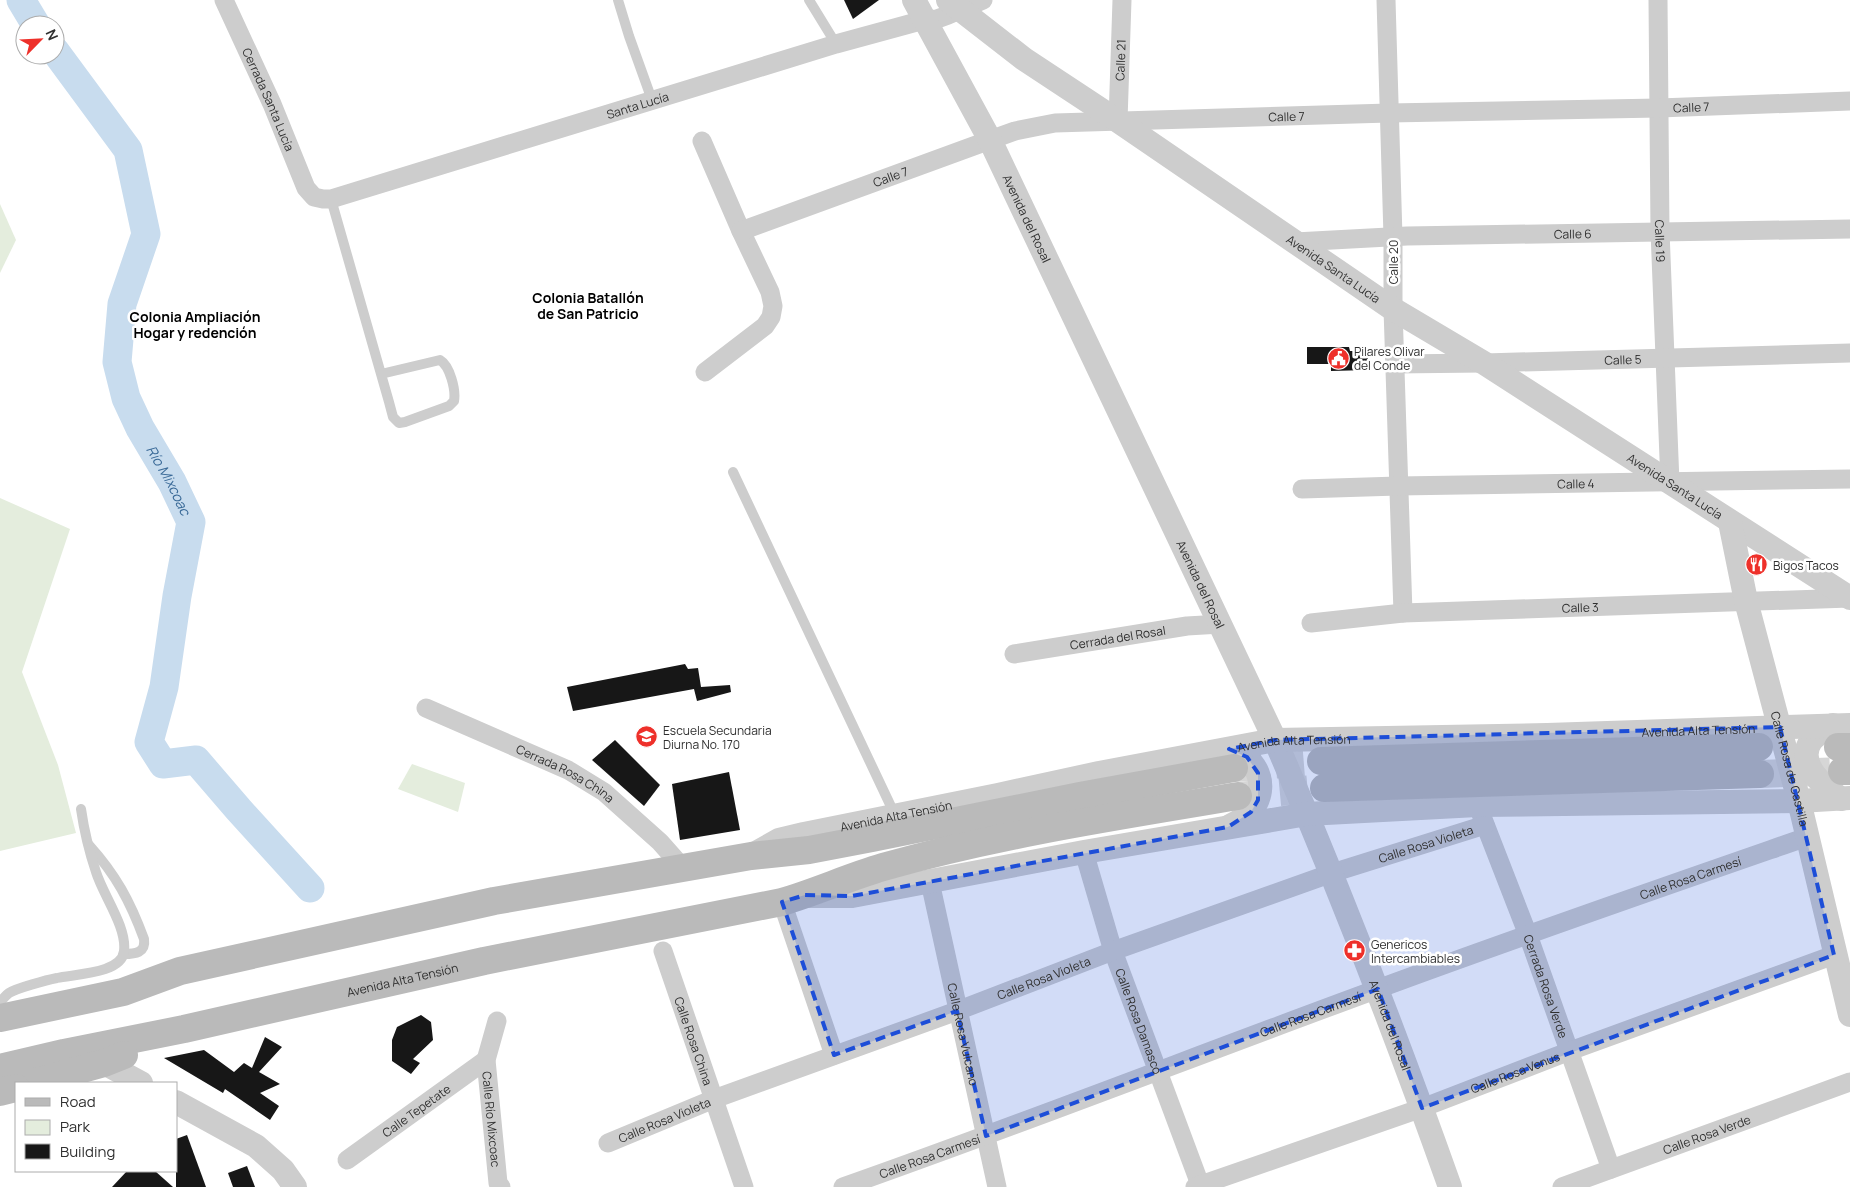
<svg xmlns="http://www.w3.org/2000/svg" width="1850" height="1187" viewBox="0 0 1850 1187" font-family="Manrope,sans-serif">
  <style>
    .green { fill: #e4eddd }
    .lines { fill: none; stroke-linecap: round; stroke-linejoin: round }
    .river { stroke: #c8dcee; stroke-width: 29 }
    .building { fill: #171717 }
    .secondary-tunnel { stroke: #d6d6d6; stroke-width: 28; stroke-dasharray: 28 14; stroke-linecap: butt }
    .service { stroke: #cdcdcd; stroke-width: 10 }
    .minor { stroke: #cdcdcd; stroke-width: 19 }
    .tertiary { stroke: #cdcdcd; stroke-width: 24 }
    .secondary { stroke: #bababa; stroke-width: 28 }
    .marked { fill: #1d4ed8; fill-opacity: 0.2; stroke: #1d4ed8; stroke-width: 4; stroke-dasharray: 10 6; stroke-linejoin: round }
    .labels { text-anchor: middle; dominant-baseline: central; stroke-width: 5; stroke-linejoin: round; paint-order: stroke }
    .street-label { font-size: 12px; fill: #303030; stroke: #fff }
    .poi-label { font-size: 12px; fill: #303030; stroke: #fff; text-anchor: start }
    .neighbourhood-label { font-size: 14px; font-weight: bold; fill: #000; stroke: #fff }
    .water-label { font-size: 14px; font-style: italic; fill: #396997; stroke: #fff }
  </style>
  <rect width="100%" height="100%" fill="#fff"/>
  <g class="green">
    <polygon points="0,204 16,240 0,273"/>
    <polygon points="0,498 70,529 22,672 58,765 76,833 0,851"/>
    <polygon points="412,764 465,783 458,812 398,789"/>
  </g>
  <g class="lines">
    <g class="river">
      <polyline points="21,0 36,25"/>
      <path id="s1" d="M55,51L128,150L146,234L122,304L117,362L126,398L140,428L172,482L191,522L177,596L164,687L149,742L163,764L196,760L239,810L310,888"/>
    </g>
  </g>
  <g class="building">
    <polygon points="844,0 879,0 853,19"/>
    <polygon points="1307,347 1349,347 1350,351 1368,351 1368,370 1331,371 1331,364 1307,364"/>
    <polygon points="685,664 688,669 698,668 701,687 730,685 731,692 697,701 694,689 573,711 567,687"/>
    <polygon points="615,740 660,785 644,806 592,760"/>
    <polygon points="729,772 740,830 680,840 672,784"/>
    <polygon points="421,1015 431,1022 433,1040 413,1059 420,1063 411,1074 392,1061 392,1040 397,1027"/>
    <polygon points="265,1037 282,1047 259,1072 280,1084 260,1093 279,1106 270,1120 225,1089 223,1093 164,1058 204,1050 234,1072 244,1063 252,1068"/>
    <polygon points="187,1135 206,1187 176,1187 176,1139"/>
    <polygon points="247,1166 255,1187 233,1187 228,1173"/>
    <polygon points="127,1171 155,1171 173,1187 112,1187"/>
  </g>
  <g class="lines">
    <g class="secondary-tunnel">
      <polyline points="1234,768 1321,761"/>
      <polyline points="1760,774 1842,771"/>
      <polyline points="1238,796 1324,788"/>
    </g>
    <g class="service">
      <polyline points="618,0 629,36 652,100"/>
      <polyline points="809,0 836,44"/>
      <path d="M331,199L389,402L393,417L399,423L405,422L449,406L454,401C456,390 450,366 440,360L381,374"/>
      <polyline points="733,472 895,815"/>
      <path d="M89,845C116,875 130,901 144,939C146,953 135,954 124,954"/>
      <path d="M1,1001C4,998 6,995 9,993C17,988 47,980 57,978C74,974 122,974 124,951C127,927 103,895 96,872C89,851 84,830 81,809"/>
    </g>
    <g class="minor">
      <path id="s2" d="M224,0L272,104L306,188L314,197L323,199H331L836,44L924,20L937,19L948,15L983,0"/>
      <polyline points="1386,0 1393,237 1393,309 1403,613"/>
      <path id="s3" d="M1658,0L1660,231L1670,483"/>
      <path id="s4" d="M1118,121L1122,0"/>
      <polyline points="702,141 741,231 770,292 773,306 771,317 765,326 705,372"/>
      <path id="s5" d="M741,231L990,140L1015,131L1055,123L1389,113L1659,108L1850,101"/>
      <path id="s6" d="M1295,242L1407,236L1850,229"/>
      <path id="s7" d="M1394,364L1484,363L1850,353"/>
      <path id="s8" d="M1302,489L1398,486L1850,479"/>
      <path id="s9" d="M1311,623L1403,613L1850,598"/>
      <path id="s10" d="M1014,654L1187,626L1221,624"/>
      <path id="s11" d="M426,708L568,770L604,792L660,842L683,868"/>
      <path id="s12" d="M1481,814L1528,935L1611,1169"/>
      <path id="s13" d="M1084,852L1113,951L1201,1187"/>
      <path id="s14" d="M930,882L997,1187"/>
      <polyline points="782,902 834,1055"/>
      <path id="s15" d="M663,951L744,1187"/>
      <path id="s16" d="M497,1021L486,1060L498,1183L501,1187"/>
      <path id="s17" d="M608,1143L714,1099L957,1011L1113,951L1332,873L1485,825"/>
      <path id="s18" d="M347,1160L486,1060"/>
      <path id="s19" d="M843,1187C1022,1124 1198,1055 1375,990C1518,937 1663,887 1807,837"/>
      <path id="s20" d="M1195,1187L1422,1108L1570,1051L1834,955"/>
      <path id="s21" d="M1562,1187L1850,1082"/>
    </g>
    <g class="tertiary">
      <path id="s22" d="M914,0L990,140L1275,740C1339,887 1396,1035 1450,1187"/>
      <path id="s23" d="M948,0L1024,59L1118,121L1393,309L1484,363L1850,598"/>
      <path id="s24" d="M1730,522L1746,601L1799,801L1850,1015"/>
      <path d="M1833,725C1826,730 1816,734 1811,741C1795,764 1825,787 1841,799"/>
      <path d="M1229,749C1257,757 1270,785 1252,810C1247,817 1238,822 1230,826"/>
      <path id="s25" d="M756,853L779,840L804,834L998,795L1099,773L1275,740L1547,735L1850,725"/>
      <polyline points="809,896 852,896 1084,852 1307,814 1477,805 1799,801 1850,798"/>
      <polyline points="104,1063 141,1083"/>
      <polyline points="176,1102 256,1146 283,1170 295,1187"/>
    </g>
    <g class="secondary">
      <polyline points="1838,747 1850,747"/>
      <polyline points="1321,761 1759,747"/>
      <polyline points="1842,771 1850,771"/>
      <polyline points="1324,788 1760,774"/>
      <polyline points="0,1018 123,992 180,971 494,901 751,856 809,850 872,838 1080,796 1234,768"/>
      <path id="s26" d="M0,1068L64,1053L184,1029L484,961L782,902C816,892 849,877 883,867C999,834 1119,816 1238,796"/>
      <polyline points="32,1083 104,1063 124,1055"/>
      <polyline points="0,1092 16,1088"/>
    </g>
  </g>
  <path class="marked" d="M1780,727L1834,955L1422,1108L1378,989L986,1136L957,1011L834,1055L782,902L805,895L852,896L1228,827L1251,812L1258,800V773L1247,757L1229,749L1275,740Z"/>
  <defs>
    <symbol id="civic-disc" viewBox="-11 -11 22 22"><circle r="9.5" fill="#ee302a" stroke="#fff"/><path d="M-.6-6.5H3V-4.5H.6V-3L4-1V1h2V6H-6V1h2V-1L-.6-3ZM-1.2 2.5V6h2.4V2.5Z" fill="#fff"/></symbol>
    <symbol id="restaurant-disc" viewBox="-11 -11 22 22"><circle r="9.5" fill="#ee302a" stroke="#fff"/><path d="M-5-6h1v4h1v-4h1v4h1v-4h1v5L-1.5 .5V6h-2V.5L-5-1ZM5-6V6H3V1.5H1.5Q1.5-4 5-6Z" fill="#fff"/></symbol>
    <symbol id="school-disc" viewBox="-11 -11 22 22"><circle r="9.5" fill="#ee302a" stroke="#fff"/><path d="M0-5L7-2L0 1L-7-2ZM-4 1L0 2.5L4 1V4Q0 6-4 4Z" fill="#fff"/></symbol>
    <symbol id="pharmacy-disc" viewBox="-11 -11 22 22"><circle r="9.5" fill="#ee302a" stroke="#fff"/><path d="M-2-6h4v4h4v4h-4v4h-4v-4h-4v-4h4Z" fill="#fff"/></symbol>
  </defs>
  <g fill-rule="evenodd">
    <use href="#civic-disc" x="1326" y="346" width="25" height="25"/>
    <use href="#restaurant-disc" x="1744" y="552" width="25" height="25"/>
    <use href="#school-disc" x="634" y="724" width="25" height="25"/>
    <use href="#pharmacy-disc" x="1342" y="938" width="25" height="25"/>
  </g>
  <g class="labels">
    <g class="street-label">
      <text stroke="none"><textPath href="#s4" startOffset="61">Calle 21</textPath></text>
      <text stroke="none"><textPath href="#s2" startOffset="109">Cerrada Santa Lucía</textPath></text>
      <text stroke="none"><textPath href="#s2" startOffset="555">Santa Lucía</textPath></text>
      <text stroke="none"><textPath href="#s5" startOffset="969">Calle 7</textPath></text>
      <text stroke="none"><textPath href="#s5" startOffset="564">Calle 7</textPath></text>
      <text stroke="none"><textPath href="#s5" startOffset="159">Calle 7</textPath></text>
      <text stroke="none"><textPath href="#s22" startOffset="246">Avenida del Rosal</textPath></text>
      <text stroke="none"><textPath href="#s6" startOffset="278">Calle 6</textPath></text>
      <text stroke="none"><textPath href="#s3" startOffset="241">Calle 19</textPath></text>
      <text transform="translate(1393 262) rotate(-90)">Calle 20</text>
      <text stroke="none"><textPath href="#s23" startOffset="470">Avenida Santa Lucía</textPath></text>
      <text stroke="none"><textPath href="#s7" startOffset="229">Calle 5</textPath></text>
      <text stroke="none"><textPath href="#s8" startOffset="274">Calle 4</textPath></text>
      <text stroke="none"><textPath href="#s23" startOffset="875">Avenida Santa Lucía</textPath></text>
      <text stroke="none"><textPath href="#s22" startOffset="651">Avenida del Rosal</textPath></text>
      <text stroke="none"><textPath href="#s9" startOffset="270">Calle 3</textPath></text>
      <text stroke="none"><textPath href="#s10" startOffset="105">Cerrada del Rosal</textPath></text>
      <text stroke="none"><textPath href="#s25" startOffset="956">Avenida Alta Tensión</textPath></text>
      <text stroke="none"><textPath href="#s25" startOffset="551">Avenida Alta Tensión</textPath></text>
      <text stroke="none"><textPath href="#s24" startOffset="254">Calle Rosa de Castilla</textPath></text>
      <text stroke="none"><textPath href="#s11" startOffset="154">Cerrada Rosa China</textPath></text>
      <text stroke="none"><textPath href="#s25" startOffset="146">Avenida Alta Tensión</textPath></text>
      <text stroke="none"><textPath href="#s17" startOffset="871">Calle Rosa Violeta</textPath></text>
      <text stroke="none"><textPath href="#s19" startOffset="902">Calle Rosa Carmesí</textPath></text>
      <text stroke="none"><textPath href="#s17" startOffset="466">Calle Rosa Violeta</textPath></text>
      <text stroke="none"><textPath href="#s26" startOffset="412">Avenida Alta Tensión</textPath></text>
      <text stroke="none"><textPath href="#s12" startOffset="184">Cerrada Rosa Verde</textPath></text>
      <text stroke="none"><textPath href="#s19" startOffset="498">Calle Rosa Carmesí</textPath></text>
      <text stroke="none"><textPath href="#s13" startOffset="178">Calle Rosa Damasco</textPath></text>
      <text stroke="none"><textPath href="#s22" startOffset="1131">Avenida del Rosal</textPath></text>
      <text stroke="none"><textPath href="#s14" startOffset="156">Calle Rosa Vulcano</textPath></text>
      <text stroke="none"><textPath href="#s15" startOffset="95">Calle Rosa China</textPath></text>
      <text stroke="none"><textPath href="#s20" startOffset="340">Calle Rosa Venus</textPath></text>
      <text stroke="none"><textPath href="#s18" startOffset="85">Calle Tepetate</textPath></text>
      <text stroke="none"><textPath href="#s16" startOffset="100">Calle Río Mixcoac</textPath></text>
      <text stroke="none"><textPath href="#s17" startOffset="61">Calle Rosa Violeta</textPath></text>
      <text stroke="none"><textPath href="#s21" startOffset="154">Calle Rosa Verde</textPath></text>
      <text stroke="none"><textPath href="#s19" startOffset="92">Calle Rosa Carmesí</textPath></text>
    </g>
    <g class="poi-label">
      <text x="1354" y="351">Pilares Olivar<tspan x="1354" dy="14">del Conde</tspan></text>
      <text x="1773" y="565">Bigos Tacos</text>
      <text x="663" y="730">Escuela Secundaria<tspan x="663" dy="14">Diurna No. 170</tspan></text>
      <text x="1371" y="944">Genericos<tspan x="1371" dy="14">Intercambiables</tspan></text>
    </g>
    <g class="neighbourhood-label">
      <text x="588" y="297">Colonia Batallón<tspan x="588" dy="16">de San Patricio</tspan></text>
      <text x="195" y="316">Colonia Ampliación<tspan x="195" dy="16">Hogar y redención</tspan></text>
    </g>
    <g class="water-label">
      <text stroke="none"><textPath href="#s1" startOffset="471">Río Mixcoac</textPath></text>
    </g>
  </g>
  <rect x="15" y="1082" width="162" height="90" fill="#ffffff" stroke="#acacac"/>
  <rect x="25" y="1098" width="25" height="8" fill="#bababa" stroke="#acacac"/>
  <text x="60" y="1107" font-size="15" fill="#303030">Road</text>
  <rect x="25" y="1120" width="25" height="15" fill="#e4eddd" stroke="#acacac"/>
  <text x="60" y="1132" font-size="15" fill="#303030">Park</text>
  <rect x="25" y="1144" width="25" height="15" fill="#171717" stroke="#acacac"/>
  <text x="60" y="1157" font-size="15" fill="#303030">Building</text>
  <g transform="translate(40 40) rotate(66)"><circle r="24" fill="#ffffff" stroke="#acacac"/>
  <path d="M0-4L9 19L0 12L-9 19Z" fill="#ee302a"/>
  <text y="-8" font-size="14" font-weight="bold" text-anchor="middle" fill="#303030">N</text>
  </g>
</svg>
